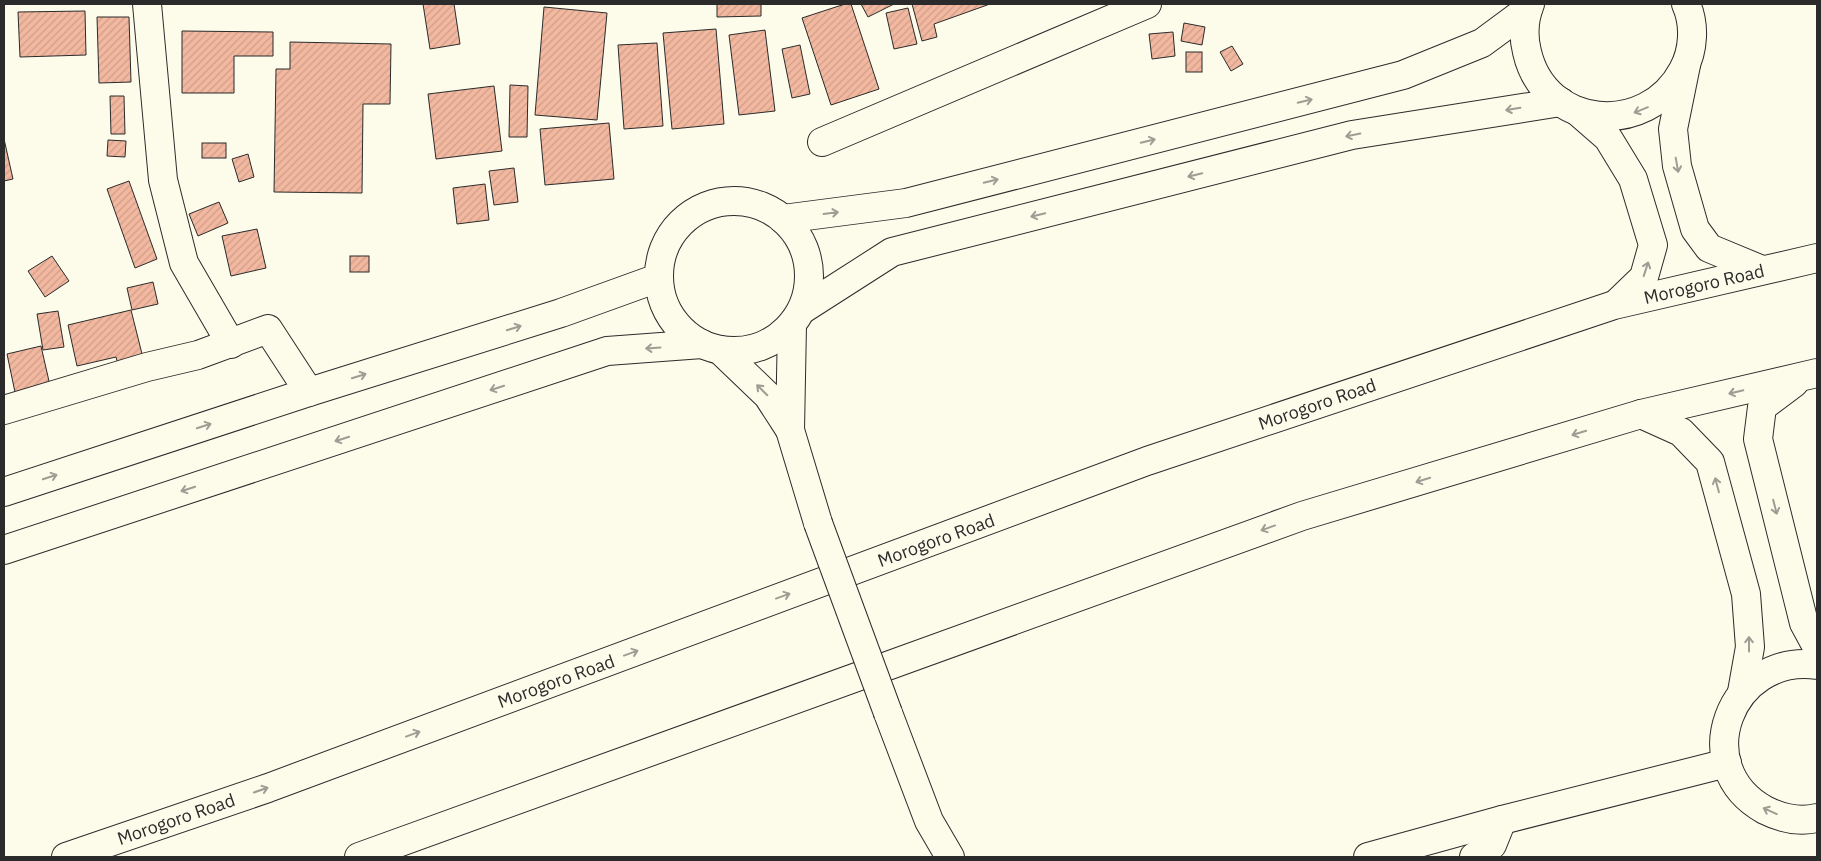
<svg xmlns="http://www.w3.org/2000/svg" width="1821" height="861" viewBox="0 0 1821 861" font-family="'IBM Plex Sans',sans-serif">
  <style>
    .building { fill: url(#building-hatch); stroke: #2b2b2b }
    .lines { fill: none; stroke-linecap: round; stroke-linejoin: round }
    .minor-casing { stroke: #2b2b2b; stroke-width: 30 }
    .major-casing { stroke: #2b2b2b; stroke-width: 30 }
    .highway-casing { stroke: #2b2b2b; stroke-width: 30 }
    .minor { stroke: #fdfbea; stroke-width: 28 }
    .major { stroke: #fdfbea; stroke-width: 28 }
    .highway { stroke: #fdfbea; stroke-width: 28 }
    .minor-bridge-casing { stroke: #2b2b2b; stroke-width: 30; stroke-linecap: butt }
    .minor-bridge { stroke: #fdfbea; stroke-width: 28 }
    .oneway { stroke: #9e9d94 }
    .labels { text-anchor: middle; dominant-baseline: central; stroke-width: 4; stroke-linejoin: round; paint-order: stroke }
    .street-label { font-size: 18px; fill: #2b2b2b; stroke: #fdfbea }
  </style>
  <defs>
    <pattern id="building-hatch" width="6" height="6" patternUnits="userSpaceOnUse" patternTransform="scale(1.25)"><rect width="6" height="6" fill="#f2b8a0"/><path d="M-1 1l2-2M0 6l6-6M5 7l2-2" fill="none" stroke="#d09e8a"/></pattern>
  </defs>
  <rect width="100%" height="100%" fill="#fdfbea"/>
  <g class="building">
    <polygon points="423,4 454,4 460,44 430,49"/>
    <polygon points="717,4 761,4 761,16 717,17"/>
    <polygon points="845,4 851,4 879,89 831,105 802,18"/>
    <polygon points="861,4 894,4 868,17"/>
    <polygon points="912,4 990,4 934,24 937,37 922,41"/>
    <polygon points="544,7 607,13 597,120 535,115"/>
    <polygon points="908,8 917,44 894,49 886,13"/>
    <polygon points="85,11 86,55 20,57 18,12"/>
    <polygon points="97,17 129,17 131,82 99,83"/>
    <polygon points="1184,23 1205,27 1202,45 1181,41"/>
    <polygon points="716,29 724,124 672,129 663,33"/>
    <polygon points="765,30 775,111 739,115 729,35"/>
    <polygon points="182,31 273,32 273,56 234,56 234,93 182,93"/>
    <polygon points="1173,32 1175,56 1152,59 1149,34"/>
    <polygon points="290,42 391,44 390,104 363,104 362,193 274,192 276,69 290,69"/>
    <polygon points="657,43 663,126 624,129 618,45"/>
    <polygon points="800,45 810,94 792,98 782,49"/>
    <polygon points="1232,46 1243,64 1231,71 1220,52"/>
    <rect x="1186" y="52" width="16" height="20"/>
    <polygon points="510,85 528,86 527,137 509,137"/>
    <polygon points="494,86 502,151 436,159 428,94"/>
    <polygon points="110,96 124,96 125,134 111,134"/>
    <polygon points="609,123 614,179 545,185 540,129"/>
    <polygon points="4,139 13,179 4,181"/>
    <polygon points="108,140 126,141 125,157 107,156"/>
    <rect x="202" y="143" width="24" height="15"/>
    <polygon points="248,154 254,177 239,182 232,159"/>
    <polygon points="514,168 518,202 494,205 489,171"/>
    <polygon points="129,181 157,259 135,268 107,189"/>
    <polygon points="485,184 489,220 457,224 453,188"/>
    <polygon points="219,202 228,223 198,236 189,214"/>
    <polygon points="257,229 266,268 231,276 222,236"/>
    <polygon points="52,256 69,281 45,297 28,271"/>
    <rect x="350" y="256" width="19" height="16"/>
    <polygon points="153,282 158,304 132,310 127,288"/>
    <polygon points="131,310 145,366 120,372 116,357 77,366 68,325"/>
    <polygon points="58,311 64,347 43,350 37,314"/>
    <polygon points="41,346 51,390 16,397 7,354"/>
  </g>
  <g class="lines">
    <defs>
      <g id="minor">
        <polyline points="147,4 163,180 184,263 231,344"/>
        <polyline points="822,142 1147,4"/>
        <circle cx="734" cy="276" r="75"/>
        <polyline points="783,219 906,203 1403,75 1482,43 1528,9"/>
        <polyline points="803,309 892,252 1352,135 1561,102"/>
        <polyline points="720,350 768,396 790,430 818,523"/>
        <polyline points="4,410 147,367 198,355 268,329 309,392"/>
        <polyline points="790,430 792,325"/>
        <polyline points="4,492 309,392 561,313 658,278"/>
        <polyline points="4,550 607,351 702,344"/>
        <path d="M1817,665C1730,653 1687,767 1765,810C1781,818 1800,822 1817,818"/>
        <polyline points="888,713 929,821 950,857"/>
        <polyline points="1368,857 1502,820 1727,763"/>
        <polyline points="1474,857 1492,845 1502,820"/>
      </g>
      <path id="major" d="M1530,4C1524,19 1523,36 1527,52C1545,130 1647,138 1683,70C1694,50 1695,24 1686,4"/>
      <g id="highway">
        <polyline points="1686,65 1673,129 1677,166 1695,229 1709,248 1762,270"/>
        <polyline points="1577,111 1608,138 1633,179 1653,245 1644,277 1616,304"/>
        <polyline points="1794,383 1762,407 1758,439 1804,623 1817,647"/>
        <polyline points="1641,414 1681,432 1710,462 1746,594 1750,647 1742,692"/>
        <polyline points="66,857 268,788 1147,461 1614,305 1817,258"/>
        <polyline points="359,857 1302,516 1641,414 1817,373"/>
      </g>
    </defs>
    <use href="#minor" class="minor-casing"/>
    <use href="#major" class="major-casing"/>
    <use href="#highway" class="highway-casing"/>
    <use href="#minor" class="minor"/>
    <use href="#major" class="major"/>
    <use href="#highway" class="highway"/>
    <defs>
      <polyline id="minor-bridge" points="818,523 888,713"/>
    </defs>
    <use href="#minor-bridge" class="minor-bridge-casing"/>
    <use href="#minor-bridge" class="minor-bridge"/>
  </g>
  <defs><path id="oneway-shaft" d="M-6 0H5M1.5-3L5.5 0L1.5 3" fill="none" stroke-width="1.6" stroke-linecap="round" stroke-linejoin="round" transform="scale(1.25)"/></defs>
  <g class="oneway">
    <use href="#oneway-shaft" transform="translate(1305 101) rotate(-14)"/>
    <use href="#oneway-shaft" transform="translate(1513 109) rotate(171)"/>
    <use href="#oneway-shaft" transform="translate(1641 110) rotate(158)"/>
    <use href="#oneway-shaft" transform="translate(1353 135) rotate(169)"/>
    <use href="#oneway-shaft" transform="translate(1148 141) rotate(-14)"/>
    <use href="#oneway-shaft" transform="translate(1677 165) rotate(80)"/>
    <use href="#oneway-shaft" transform="translate(1195 175) rotate(166)"/>
    <use href="#oneway-shaft" transform="translate(991 181) rotate(-14)"/>
    <use href="#oneway-shaft" transform="translate(831 213) rotate(-7)"/>
    <use href="#oneway-shaft" transform="translate(1038 215) rotate(166)"/>
    <use href="#oneway-shaft" transform="translate(1646 269) rotate(-72)"/>
    <use href="#oneway-shaft" transform="translate(514 328) rotate(-17)"/>
    <use href="#oneway-shaft" transform="translate(653 348) rotate(176)"/>
    <use href="#oneway-shaft" transform="translate(359 376) rotate(-17)"/>
    <use href="#oneway-shaft" transform="translate(497 388) rotate(162)"/>
    <use href="#oneway-shaft" transform="translate(762 390) rotate(-135)"/>
    <use href="#oneway-shaft" transform="translate(1736 392) rotate(167)"/>
    <use href="#oneway-shaft" transform="translate(204 426) rotate(-18)"/>
    <use href="#oneway-shaft" transform="translate(1579 433) rotate(163)"/>
    <use href="#oneway-shaft" transform="translate(342 439) rotate(162)"/>
    <use href="#oneway-shaft" transform="translate(50 477) rotate(-18)"/>
    <use href="#oneway-shaft" transform="translate(1423 480) rotate(163)"/>
    <use href="#oneway-shaft" transform="translate(1717 485) rotate(-105)"/>
    <use href="#oneway-shaft" transform="translate(188 489) rotate(162)"/>
    <use href="#oneway-shaft" transform="translate(1775 507) rotate(76)"/>
    <use href="#oneway-shaft" transform="translate(1268 528) rotate(160)"/>
    <use href="#oneway-shaft" transform="translate(783 596) rotate(-20)"/>
    <use href="#oneway-shaft" transform="translate(1749 644) rotate(-90)"/>
    <use href="#oneway-shaft" transform="translate(631 653) rotate(-20)"/>
    <use href="#oneway-shaft" transform="translate(413 734) rotate(-20)"/>
    <use href="#oneway-shaft" transform="translate(261 790) rotate(-19)"/>
    <use href="#oneway-shaft" transform="translate(1770 811) rotate(-156)"/>
  </g>
  <g class="labels">
    <g class="street-label">
      <text transform="translate(1704 284) rotate(-13)">Morogoro Road</text>
      <text transform="translate(1317 404) rotate(-19)">Morogoro Road</text>
      <text transform="translate(936 540) rotate(-20)">Morogoro Road</text>
      <text transform="translate(556 681) rotate(-20)">Morogoro Road</text>
      <text transform="translate(176 819) rotate(-19)">Morogoro Road</text>
    </g>
  </g>
  <rect width="1821" height="861" fill="none" stroke="#2b2b2b" stroke-width="10"/>
</svg>
